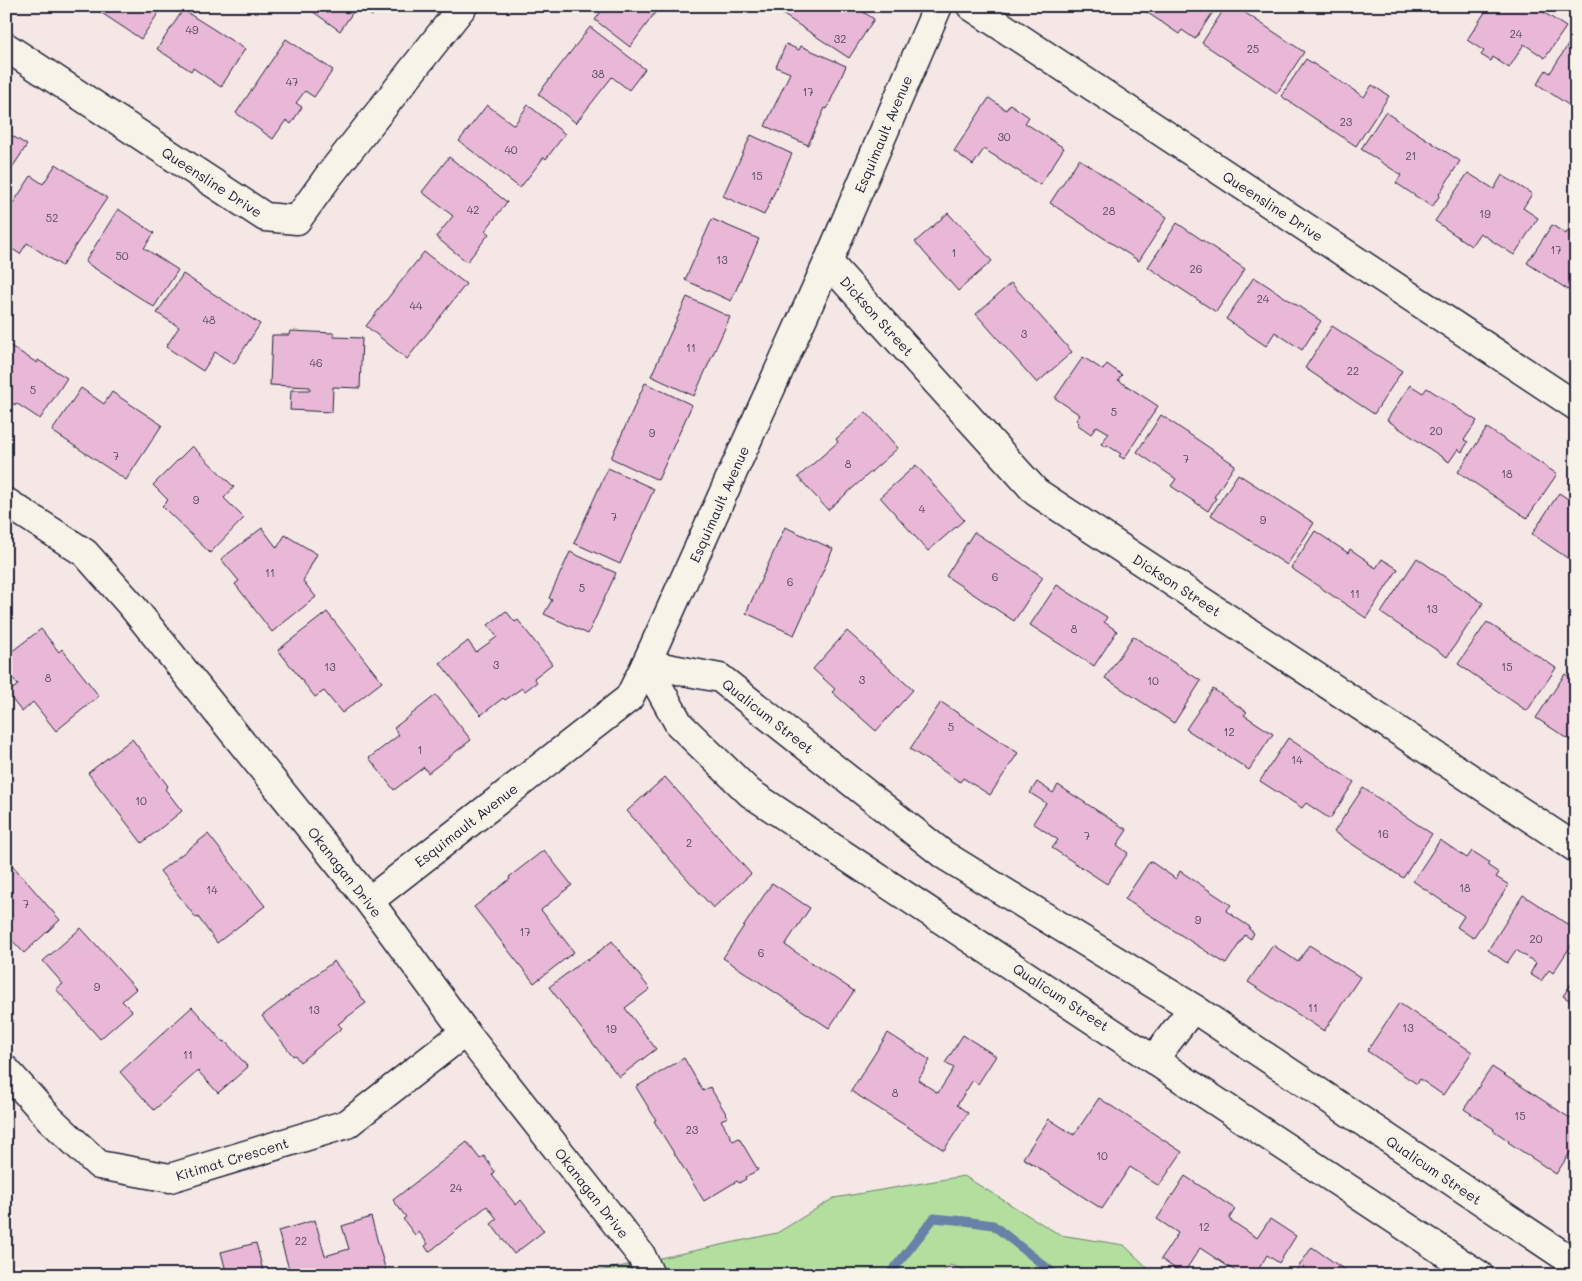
<svg xmlns="http://www.w3.org/2000/svg" width="1582" height="1281" viewBox="0 0 1582 1281" font-family="Mali,sans-serif">
  <style>
    .green { fill: #b2df9e; stroke: #6a806c }
    .lines { fill: none; stroke-linecap: round; stroke-linejoin: round }
    .stream { stroke: #6781a7; stroke-width: 9 }
    .building { fill: #e9b8d7; stroke: #22223b }
    .minor-casing { stroke: #22223b; stroke-width: 31 }
    .minor { stroke: #f7f3e8; stroke-width: 28 }
    .labels { text-anchor: middle; dominant-baseline: central; stroke-width: 4; stroke-linejoin: round; paint-order: stroke }
    .number-label { font-size: 11px; fill: #544862 }
    .street-label { font-size: 14px; fill: #22223b; stroke: #f7f3e8 }
  </style>
  <rect width="100%" height="100%" fill="#f4e7e5"/>
  <filter id="ink" filterUnits="userSpaceOnUse"><feTurbulence type="fractalNoise" baseFrequency=".02" numOctaves="2"/><feDisplacementMap in="SourceGraphic" scale="10" xChannelSelector="R" yChannelSelector="G"/><feConvolveMatrix kernelMatrix="1 2 1 2 8 2 1 2 1" color-interpolation-filters="sRGB"/></filter>
  <g filter="url(#ink)">
    <polygon class="green" points="964,1176 1060,1235 1124,1245 1155,1275 981,1275 950,1265 940,1275 581,1275 777,1233 834,1198"/>
    <g class="lines">
      <polyline class="stream" points="889,1275 934,1218 965,1221 993,1225 1056,1275"/>
    </g>
    <g class="building">
      <polygon points="91,6 163,6 141,39"/>
      <polygon points="305,6 357,6 340,31"/>
      <polygon points="358,6 379,6 372,16"/>
      <polygon points="605,6 660,6 630,47 595,20"/>
      <polygon points="770,6 854,6 874,19 849,58"/>
      <polygon points="1143,6 1217,6 1195,39 1182,30 1179,34 1142,9"/>
      <polygon points="1226,6 1235,6 1304,52 1277,93 1202,43"/>
      <polygon points="1489,6 1534,6 1566,27 1545,58 1524,44 1509,68 1493,57 1491,61 1481,55 1484,51 1467,40"/>
      <polygon points="183,10 245,49 221,87 193,68 191,71 157,49"/>
      <polygon points="590,27 645,69 629,90 612,77 576,123 538,94"/>
      <polygon points="1575,34 1576,34 1576,110 1537,84 1546,70 1550,73"/>
      <polygon points="286,39 333,70 314,97 305,91 296,103 302,107 291,124 286,120 273,139 236,113"/>
      <polygon points="786,44 799,50 801,46 846,66 827,109 825,108 808,145 765,126 790,73 776,67"/>
      <polygon points="1306,59 1364,97 1372,85 1389,96 1356,146 1281,96"/>
      <polygon points="989,98 1006,110 1010,104 1029,117 1025,123 1064,148 1040,185 984,149 973,165 954,151"/>
      <polygon points="487,105 514,125 528,105 565,134 546,159 544,157 520,188 459,141"/>
      <polygon points="1385,112 1460,161 1439,194 1440,195 1432,207 1396,183 1401,175 1361,149"/>
      <polygon points="6,132 27,145 6,177"/>
      <polygon points="751,135 792,154 764,215 723,196"/>
      <polygon points="449,157 507,202 485,231 489,234 467,262 436,237 453,216 422,192"/>
      <polygon points="1079,159 1167,217 1139,261 1050,203"/>
      <polygon points="56,164 107,198 62,266 27,243 20,254 6,245 6,221 11,213 8,211 31,176 43,184"/>
      <polygon points="1468,173 1494,189 1502,175 1532,194 1523,208 1538,218 1514,255 1480,233 1471,246 1435,221"/>
      <polygon points="118,209 154,233 144,248 178,270 154,307 85,262"/>
      <polygon points="948,213 958,224 959,223 992,261 958,291 915,242"/>
      <polygon points="712,219 759,239 731,301 685,280"/>
      <polygon points="1177,223 1245,269 1216,312 1148,267"/>
      <polygon points="1552,225 1566,234 1568,230 1576,235 1576,295 1527,263"/>
      <polygon points="424,252 466,284 407,359 366,326"/>
      <polygon points="183,274 260,324 234,364 215,352 203,371 166,347 179,327 157,313"/>
      <polygon points="1254,277 1321,321 1302,350 1275,332 1266,346 1226,319"/>
      <polygon points="1011,283 1072,352 1037,383 976,314"/>
      <polygon points="687,297 730,317 694,396 651,376"/>
      <polygon points="1332,326 1402,371 1374,414 1305,368"/>
      <polygon points="290,331 334,333 334,337 362,338 360,388 333,387 332,412 290,410 291,390 310,390 310,387 270,385 272,335 289,335"/>
      <polygon points="6,343 37,363 38,360 67,378 40,419 16,403 15,405 6,399"/>
      <polygon points="1083,357 1103,370 1107,364 1122,375 1118,380 1158,406 1124,459 1119,456 1121,454 1107,445 1106,447 1101,444 1109,433 1097,426 1091,434 1078,425 1079,423 1076,420 1080,415 1055,398"/>
      <polygon points="645,383 692,405 658,480 611,458"/>
      <polygon points="1410,385 1423,393 1427,388 1477,421 1464,440 1468,442 1462,452 1458,449 1449,462 1387,420"/>
      <polygon points="81,388 104,404 112,392 162,425 126,480 52,431"/>
      <polygon points="866,412 898,448 828,510 798,477 838,442 836,439"/>
      <polygon points="1161,415 1235,465 1214,497 1216,498 1208,511 1171,486 1176,479 1137,452"/>
      <polygon points="1487,428 1557,474 1527,518 1458,472"/>
      <polygon points="192,446 234,487 224,498 244,518 210,553 162,506 168,500 153,485"/>
      <polygon points="916,465 964,520 928,551 880,497"/>
      <polygon points="608,468 654,489 620,564 574,543"/>
      <polygon points="1238,474 1314,523 1287,565 1211,515"/>
      <polygon points="1559,493 1576,504 1576,564 1532,534"/>
      <polygon points="785,527 833,549 794,635 746,613"/>
      <polygon points="262,528 277,548 285,535 317,554 303,581 316,597 272,632 235,584 239,581 221,559"/>
      <polygon points="1315,531 1348,553 1350,549 1369,562 1368,563 1376,568 1382,559 1398,569 1366,618 1291,568"/>
      <polygon points="974,532 1043,577 1014,621 946,576"/>
      <polygon points="570,552 616,573 588,634 544,614 552,600 549,598"/>
      <polygon points="1417,558 1483,603 1447,657 1381,613"/>
      <polygon points="1057,585 1107,617 1104,622 1117,631 1094,666 1030,625"/>
      <polygon points="506,611 515,622 518,620 552,664 534,678 537,682 525,691 522,688 505,700 503,698 481,715 440,663 468,641 476,652 497,637 488,625"/>
      <polygon points="327,612 382,682 342,713 324,691 315,697 278,650"/>
      <polygon points="1487,622 1556,668 1527,711 1458,664"/>
      <polygon points="41,629 59,652 62,649 99,696 56,731 33,702 22,712 7,693 18,685 6,669 6,656"/>
      <polygon points="847,631 913,690 876,731 832,692 835,689 813,669"/>
      <polygon points="1133,636 1201,681 1174,723 1105,678"/>
      <polygon points="1565,674 1573,679 1576,674 1576,744 1536,718"/>
      <polygon points="1213,689 1247,712 1244,715 1273,734 1249,770 1186,729"/>
      <polygon points="436,695 471,740 428,773 424,767 394,790 369,758 399,735 394,728"/>
      <polygon points="941,702 1018,753 990,795 963,778 960,782 910,749"/>
      <polygon points="1288,738 1354,782 1330,819 1306,803 1302,808 1260,781"/>
      <polygon points="132,739 168,786 165,789 182,811 142,843 88,773"/>
      <polygon points="665,777 751,874 713,908 627,811"/>
      <polygon points="1037,782 1053,793 1058,785 1127,830 1117,845 1128,853 1107,884 1052,848 1058,840 1033,823 1046,803 1030,793"/>
      <polygon points="1363,788 1432,834 1403,878 1334,832"/>
      <polygon points="208,834 265,906 217,943 198,917 196,918 160,871"/>
      <polygon points="1440,840 1467,858 1472,851 1480,856 1489,862 1487,865 1499,873 1496,877 1509,885 1473,938 1457,927 1464,916 1413,881"/>
      <polygon points="544,850 572,885 541,910 574,952 534,983 474,907 510,879 509,877"/>
      <polygon points="6,858 60,920 24,953 6,934"/>
      <polygon points="1150,861 1176,879 1180,871 1231,905 1226,911 1250,927 1249,929 1254,933 1251,939 1245,935 1226,964 1125,899"/>
      <polygon points="772,883 810,908 785,945 854,991 829,1028 723,958"/>
      <polygon points="1523,895 1576,930 1576,938 1553,973 1549,970 1541,981 1530,974 1536,963 1516,950 1507,963 1488,950"/>
      <polygon points="81,928 136,989 122,1001 132,1011 100,1039 56,989 63,984 43,961"/>
      <polygon points="612,941 650,989 625,1008 656,1049 619,1077 549,987 586,959 587,961"/>
      <polygon points="1273,945 1298,962 1309,945 1360,977 1324,1031 1248,982"/>
      <polygon points="334,961 366,1003 338,1024 342,1028 300,1062 295,1055 293,1056 262,1016"/>
      <polygon points="1576,977 1576,1005 1563,996"/>
      <polygon points="1399,1003 1472,1052 1443,1095 1420,1079 1417,1084 1367,1051"/>
      <polygon points="192,1007 223,1042 225,1041 248,1067 218,1093 198,1071 154,1110 120,1072"/>
      <polygon points="888,1033 930,1060 918,1080 938,1093 954,1068 945,1063 963,1035 996,1056 978,1084 973,1080 957,1105 968,1113 944,1150 851,1091"/>
      <polygon points="684,1058 703,1091 710,1087 728,1117 721,1120 733,1141 739,1138 758,1170 745,1177 746,1179 739,1183 737,1181 704,1201 654,1121 656,1120 636,1087"/>
      <polygon points="1492,1067 1576,1122 1576,1144 1556,1174 1508,1142 1509,1141 1493,1130 1494,1129 1464,1109"/>
      <polygon points="1099,1098 1182,1152 1159,1186 1130,1167 1102,1209 1023,1158 1049,1119 1074,1135"/>
      <polygon points="467,1142 480,1159 484,1156 495,1172 492,1175 516,1205 521,1200 544,1231 514,1254 491,1224 497,1219 487,1206 429,1252 425,1246 428,1244 419,1232 415,1235 403,1219 406,1217 393,1200"/>
      <polygon points="1185,1176 1235,1209 1229,1219 1257,1238 1270,1219 1296,1236 1279,1263 1267,1255 1255,1275 1241,1275 1200,1248 1183,1274 1161,1259 1178,1233 1157,1219"/>
      <polygon points="371,1217 387,1275 293,1275 291,1268 289,1269 278,1231 315,1220 325,1256 349,1249 342,1226"/>
      <polygon points="256,1243 264,1275 227,1275 221,1252"/>
      <polygon points="1312,1247 1352,1275 1293,1275"/>
      <polygon points="6,1263 22,1275 6,1275"/>
    </g>
    <g class="lines">
      <defs>
        <g id="minor">
          <polyline points="971,6 1576,406"/>
          <polyline points="6,47 265,217 297,220 328,177 463,6"/>
          <polyline points="828,262 1036,492 1576,848"/>
          <polyline points="6,502 85,553 132,606 369,901 465,1032 641,1255 650,1275"/>
          <polyline points="646,664 720,678 944,855 1193,1008 1576,1264"/>
          <polyline points="646,664 679,724 750,793 1479,1275"/>
          <polyline points="369,901 629,698 646,664 828,262 938,6"/>
          <polyline points="1154,1059 1193,1008"/>
          <polyline points="6,1070 50,1119 99,1165 170,1178 347,1124 465,1032"/>
        </g>
      </defs>
      <use href="#minor" class="minor-casing"/>
      <use href="#minor" class="minor"/>
    </g>
  </g>
  <g class="labels">
    <g class="number-label">
      <text x="192" y="29">49</text>
      <text x="1516" y="33">24</text>
      <text x="840" y="38">32</text>
      <text x="1253" y="48">25</text>
      <text x="598" y="73">38</text>
      <text x="292" y="81">47</text>
      <text x="808" y="91">17</text>
      <text x="1346" y="121">23</text>
      <text x="1004" y="136">30</text>
      <text x="511" y="149">40</text>
      <text x="1411" y="155">21</text>
      <text x="757" y="175">15</text>
      <text x="473" y="209">42</text>
      <text x="1109" y="210">28</text>
      <text x="1485" y="213">19</text>
      <text x="52" y="217">52</text>
      <text x="1556" y="249">17</text>
      <text x="954" y="252">1</text>
      <text x="122" y="255">50</text>
      <text x="722" y="259">13</text>
      <text x="1196" y="268">26</text>
      <text x="1263" y="298">24</text>
      <text x="416" y="305">44</text>
      <text x="209" y="319">48</text>
      <text x="1024" y="333">3</text>
      <text x="691" y="347">11</text>
      <text x="316" y="362">46</text>
      <text x="1353" y="370">22</text>
      <text x="33" y="389">5</text>
      <text x="1114" y="411">5</text>
      <text x="1436" y="430">20</text>
      <text x="652" y="432">9</text>
      <text x="116" y="455">7</text>
      <text x="1186" y="458">7</text>
      <text x="848" y="463">8</text>
      <text x="1507" y="473">18</text>
      <text x="196" y="499">9</text>
      <text x="922" y="508">4</text>
      <text x="614" y="516">7</text>
      <text x="1263" y="519">9</text>
      <text x="270" y="572">11</text>
      <text x="995" y="576">6</text>
      <text x="790" y="581">6</text>
      <text x="582" y="587">5</text>
      <text x="1355" y="593">11</text>
      <text x="1432" y="608">13</text>
      <text x="1074" y="628">8</text>
      <text x="496" y="664">3</text>
      <text x="330" y="666">13</text>
      <text x="1507" y="666">15</text>
      <text x="48" y="677">8</text>
      <text x="862" y="679">3</text>
      <text x="1153" y="680">10</text>
      <text x="951" y="726">5</text>
      <text x="1229" y="731">12</text>
      <text x="420" y="749">1</text>
      <text x="1297" y="759">14</text>
      <text x="141" y="800">10</text>
      <text x="1383" y="833">16</text>
      <text x="1087" y="835">7</text>
      <text x="689" y="842">2</text>
      <text x="1465" y="887">18</text>
      <text x="212" y="889">14</text>
      <text x="26" y="903">7</text>
      <text x="1198" y="919">9</text>
      <text x="525" y="931">17</text>
      <text x="1536" y="938">20</text>
      <text x="761" y="952">6</text>
      <text x="97" y="986">9</text>
      <text x="1313" y="1007">11</text>
      <text x="314" y="1009">13</text>
      <text x="1408" y="1027">13</text>
      <text x="611" y="1028">19</text>
      <text x="188" y="1054">11</text>
      <text x="895" y="1092">8</text>
      <text x="1520" y="1115">15</text>
      <text x="692" y="1129">23</text>
      <text x="1102" y="1155">10</text>
      <text x="456" y="1187">24</text>
      <text x="1204" y="1226">12</text>
      <text x="301" y="1240">22</text>
    </g>
    <g class="street-label">
      <text transform="translate(883 134) rotate(-67)">Esquimault Avenue</text>
      <text transform="translate(212 182) rotate(33)">Queensline Drive</text>
      <text transform="translate(1273 206) rotate(33)">Queensline Drive</text>
      <text transform="translate(877 316) rotate(48)">Dickson Street</text>
      <text transform="translate(719 504) rotate(-66)">Esquimault Avenue</text>
      <text transform="translate(1177 585) rotate(33)">Dickson Street</text>
      <text transform="translate(768 716) rotate(38)">Qualicum Street</text>
      <text transform="translate(466 825) rotate(-38)">Esquimault Avenue</text>
      <text transform="translate(345 872) rotate(52)">Okanagan Drive</text>
      <text transform="translate(1061 997) rotate(33)">Qualicum Street</text>
      <text transform="translate(232 1159) rotate(-17)">Kitimat Crescent</text>
      <text transform="translate(1434 1170) rotate(34)">Qualicum Street</text>
      <text transform="translate(592 1193) rotate(52)">Okanagan Drive</text>
    </g>
  </g>
  <rect width="1582" height="1281" fill="none" stroke="#f7f3e8" stroke-width="25"/>
  <rect x="12" y="12" width="1557" height="1256" fill="none" stroke="#22223b" stroke-width="2" filter="url(#ink)"/>
</svg>
